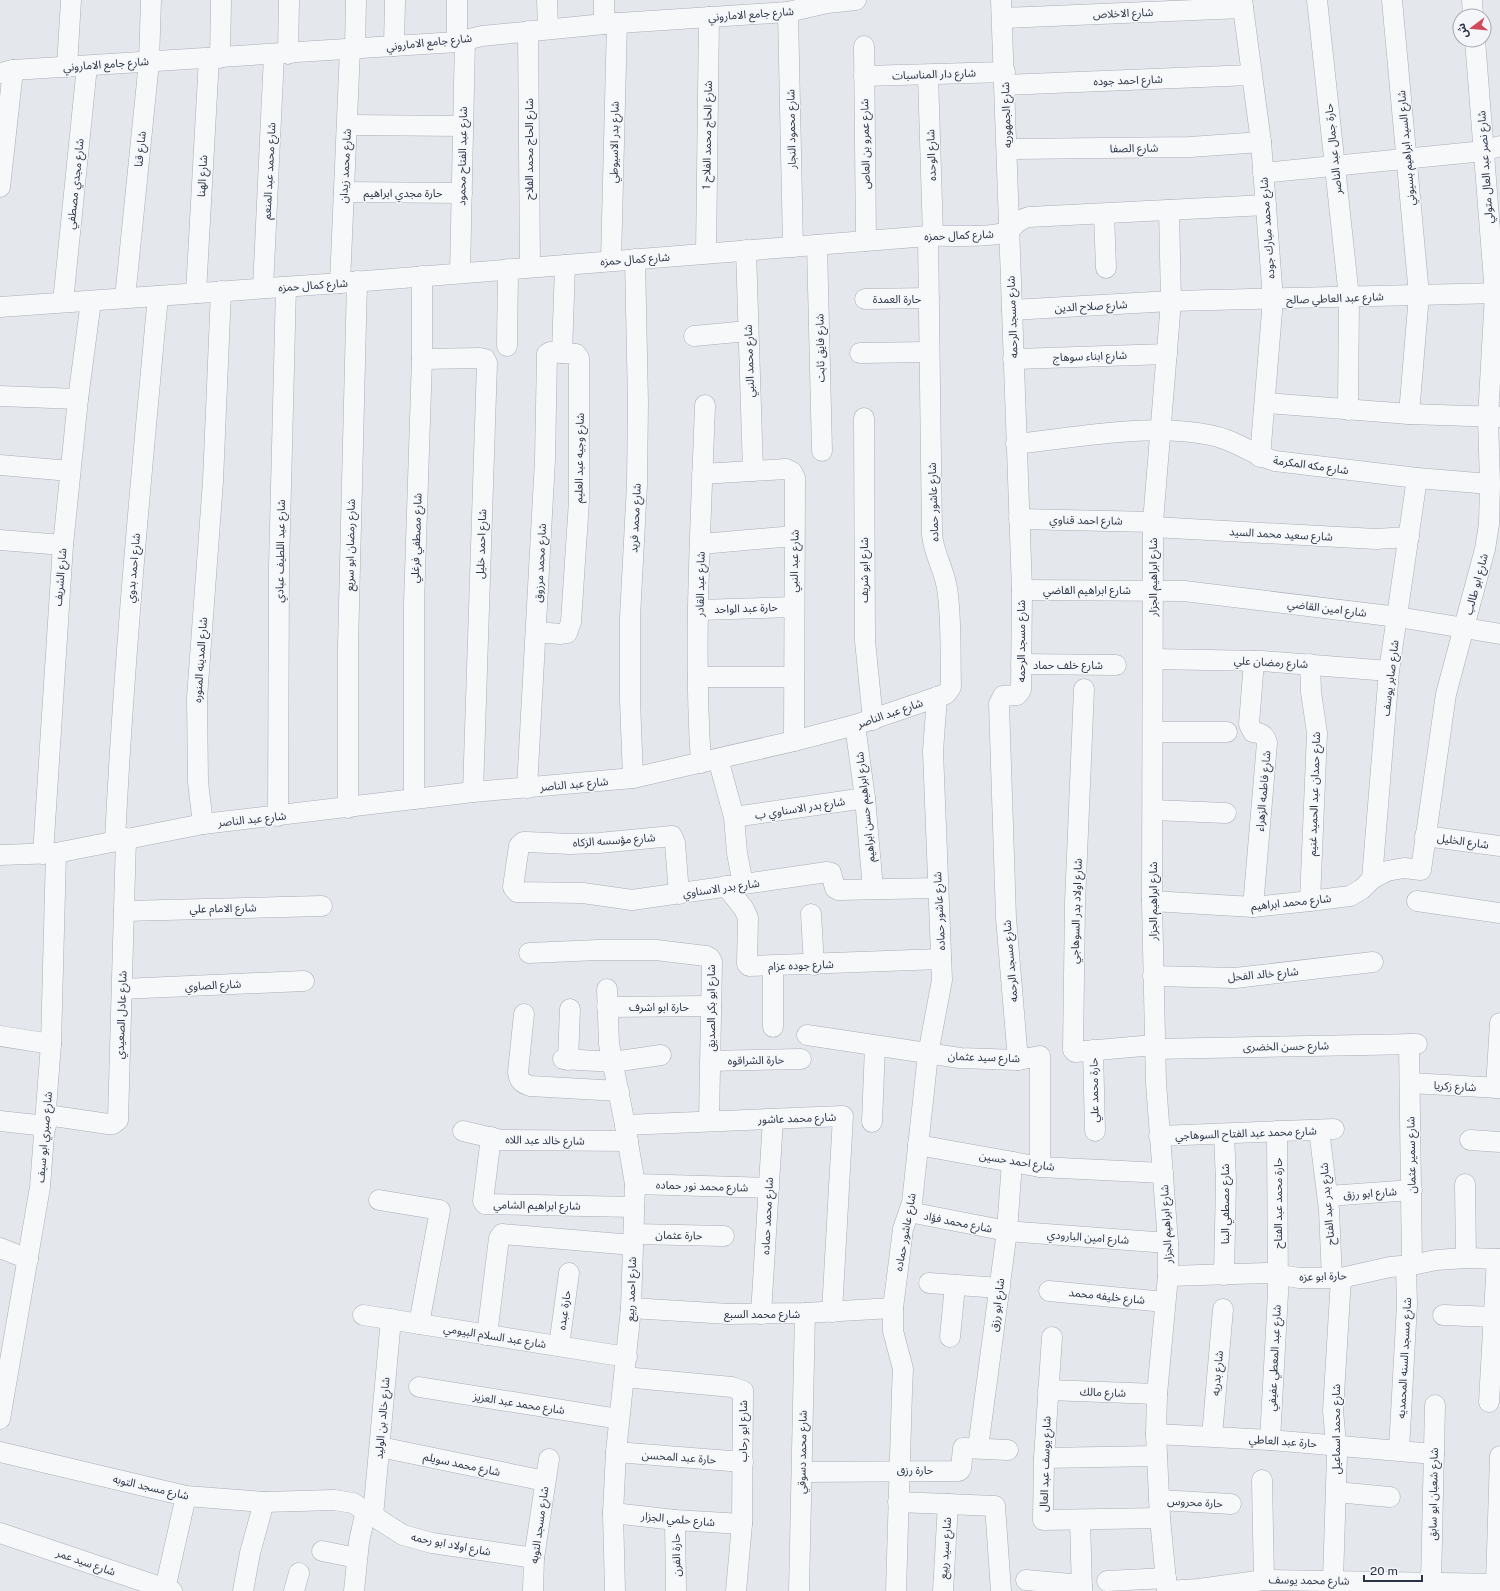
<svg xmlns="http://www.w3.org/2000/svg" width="1500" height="1591" viewBox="0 0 1500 1591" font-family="'Public Sans','Noto Sans Arabic',sans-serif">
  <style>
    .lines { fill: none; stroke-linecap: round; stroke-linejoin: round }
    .minor-casing { stroke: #a9aeb7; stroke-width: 21 }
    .minor { stroke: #f7f8fa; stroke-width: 20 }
    .labels { text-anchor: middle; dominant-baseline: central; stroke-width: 3; stroke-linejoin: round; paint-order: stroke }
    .street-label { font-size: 11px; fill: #2b3445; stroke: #f4f6f9 }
  </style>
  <rect width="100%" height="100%" fill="#e4e7ec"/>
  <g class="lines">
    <defs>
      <g id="minor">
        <polyline points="457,0 457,42"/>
        <polyline points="547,0 548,29"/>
        <polyline points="604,0 604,24"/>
        <polyline points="1001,0 1022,590 1021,690 1017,695 1003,696 999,704 1006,918 1018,1060"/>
        <polyline points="1242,0 1261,142 1273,299 1260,457"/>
        <polyline points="1317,0 1349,297 1348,410"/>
        <polyline points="1392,0 1419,295 1409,414"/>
        <polyline points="1472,0 1473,16"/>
        <polyline points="788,12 793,247"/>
        <polyline points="1003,18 1243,8"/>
        <polyline points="528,31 530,267"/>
        <polyline points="394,46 395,0"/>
        <polyline points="864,46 866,241"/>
        <polyline points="355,49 356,0"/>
        <polyline points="288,54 289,0"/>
        <polyline points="220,58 221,0"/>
        <polyline points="67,67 71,0"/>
        <polyline points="0,73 13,70 457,42 482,36 604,24 788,12 827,3 856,0"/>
        <polyline points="928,75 933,236"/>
        <polyline points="864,76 1005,72"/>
        <polyline points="1005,85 1251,75"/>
        <polyline points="347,125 463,126"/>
        <polyline points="1007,149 1190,147 1261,142"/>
        <polyline points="1263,173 1484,151 1500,146"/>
        <polyline points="0,187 13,70"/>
        <polyline points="344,192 462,193"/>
        <polyline points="1104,214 1106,268"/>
        <polyline points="817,245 822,451"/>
        <polyline points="746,250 753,471"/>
        <polyline points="706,253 709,17"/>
        <polyline points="611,261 617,23"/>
        <polyline points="460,273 465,40"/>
        <polyline points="340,283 350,49"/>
        <polyline points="263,288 274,55"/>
        <polyline points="196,293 209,58"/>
        <polyline points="125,298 149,62 151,0"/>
        <polyline points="865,299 929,298"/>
        <polyline points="63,302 87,66"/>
        <path d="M0,307L340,283L928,236C948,235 986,238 1003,233C1014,230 1014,220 1029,217L1266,205"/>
        <polyline points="1012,310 1171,301 1500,293"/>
        <polyline points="694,336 748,331"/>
        <polyline points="507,346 508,269"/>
        <polyline points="562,353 565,265"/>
        <polyline points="860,353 929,352"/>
        <polyline points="422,359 480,358 485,359 487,363 473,792"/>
        <polyline points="1013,359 1167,354"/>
        <polyline points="0,396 78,399"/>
        <polyline points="1266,403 1409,414 1500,417"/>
        <polyline points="864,418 865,641 873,720"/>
        <path d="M1016,444C1080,437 1147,423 1210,435C1234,439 1252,455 1275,461L1417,478L1490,484"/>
        <polyline points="0,465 70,471"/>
        <polyline points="702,474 786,469 792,472 795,478 794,741"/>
        <polyline points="1019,519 1153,522"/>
        <polyline points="1153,527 1376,539 1409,537"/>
        <polyline points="0,540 63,545"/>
        <polyline points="701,544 794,536"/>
        <polyline points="1022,590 1184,591 1398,617 1500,634"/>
        <polyline points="699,610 793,607"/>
        <polyline points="1153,659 1262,661 1389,671"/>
        <polyline points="1021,664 1116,665"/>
        <polyline points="698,677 794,677"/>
        <polyline points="1084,689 1075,903 1073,1050 1075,1052 1154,1045"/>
        <polyline points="855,725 865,798 873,889"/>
        <polyline points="1154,732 1227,732"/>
        <polyline points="718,759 734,817 737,853 743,884"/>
        <path d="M701,763C693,644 701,524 705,405"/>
        <polyline points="633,778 630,700 630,617 637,484 638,403 635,259"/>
        <polyline points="527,788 545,460 547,354 550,352 576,354 579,358 579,501 571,622 567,633 561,634 536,632"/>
        <polyline points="414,799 414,603 422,359 422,276"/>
        <polyline points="348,808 348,646 357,281"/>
        <polyline points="1153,810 1226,813"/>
        <polyline points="278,816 279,567 286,287"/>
        <polyline points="734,817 865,798"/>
        <polyline points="203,824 198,782 197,698 213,481 221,291"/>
        <polyline points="1425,836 1500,846"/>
        <path d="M115,840C124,658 141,477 158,296"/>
        <polyline points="43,854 63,545 78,399 91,301"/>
        <path d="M0,855L56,853L203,824L473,792L633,778L794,741L855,725L946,694L951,687C950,654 952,620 947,588C944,569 933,552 932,534L928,236"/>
        <polyline points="1372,879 1389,671 1417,478"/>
        <polyline points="726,886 744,909 748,918 747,964 749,966 941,959"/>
        <polyline points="679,894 675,843 672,836 599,843 570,844 527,842 523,842 519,846 513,887 517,892 583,893 632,900 827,872 831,873 835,888 838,890 938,888"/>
        <polyline points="1152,901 1253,907 1310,901 1350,896 1362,889 1372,879 1387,871 1404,868 1421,870 1446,694 1485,549 1489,524 1490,484 1488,418 1495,294 1475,40"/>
        <polyline points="1310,901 1317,733 1311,692 1310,664"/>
        <polyline points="1417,901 1500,913"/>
        <path d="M1253,907L1267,743C1265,735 1261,733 1253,732L1249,724L1254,661"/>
        <polyline points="124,911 322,906"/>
        <polyline points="811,914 814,965"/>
        <polyline points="529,953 598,950 656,950 706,956 710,958 712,962 709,1121"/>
        <polyline points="773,966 773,1027"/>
        <polyline points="1153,976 1235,978 1373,962"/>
        <polyline points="122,989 304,981"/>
        <polyline points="607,989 609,1044 625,1125 635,1184 631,1308 616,1452 613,1513 615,1591"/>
        <polyline points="607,1007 711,1006"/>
        <path d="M524,1014L518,1072C519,1081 522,1083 530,1086L619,1091"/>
        <polyline points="807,1035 960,1058 1018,1060 1040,1056 1040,1167"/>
        <polyline points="0,1036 51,1044"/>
        <polyline points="1409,1044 1412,1265"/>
        <polyline points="1154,1049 1417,1044"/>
        <polyline points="1093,1050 1095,1131"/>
        <polyline points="563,1059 613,1062 661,1055"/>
        <polyline points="568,1060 570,1009"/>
        <polyline points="710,1061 801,1059"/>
        <polyline points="1410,1083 1500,1088"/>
        <polyline points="1496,1088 1500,1023"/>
        <polyline points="47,1115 108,1124 113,1124 118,1120 126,838"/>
        <polyline points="0,1121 46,1126"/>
        <polyline points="872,1122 875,1046"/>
        <polyline points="625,1125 843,1116 832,1312"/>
        <polyline points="1319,1130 1329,1210 1332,1278"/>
        <polyline points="463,1131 501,1140 628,1141"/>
        <polyline points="1224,1134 1226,1181 1224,1275"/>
        <polyline points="1159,1136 1334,1129"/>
        <polyline points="491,1137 483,1201 485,1204 634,1207"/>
        <polyline points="1470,1140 1500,1142"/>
        <polyline points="918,1145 1040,1167 1163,1173"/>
        <polyline points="635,1184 769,1188"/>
        <polyline points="1465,1184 1466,1258"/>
        <polyline points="1328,1196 1412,1190"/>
        <polyline points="379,1200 440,1210 419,1324"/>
        <polyline points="909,1212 1007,1231 1168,1243"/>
        <polyline points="634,1234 724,1236"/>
        <polyline points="0,1248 28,1259"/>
        <polyline points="1168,1276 1267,1273 1299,1278 1341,1278 1390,1267 1412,1265 1436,1260 1466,1258 1500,1259"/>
        <polyline points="929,1283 1000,1288"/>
        <polyline points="1049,1291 1165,1302"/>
        <polyline points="631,1308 729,1314 805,1313 893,1308"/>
        <polyline points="761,1314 773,1119"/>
        <polyline points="363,1315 627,1357"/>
        <polyline points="1443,1315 1494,1317"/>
        <polyline points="487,1335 499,1238 502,1234 633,1245"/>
        <polyline points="950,1337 955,1285"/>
        <polyline points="1052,1337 1044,1458 1043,1520 1160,1518"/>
        <polyline points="559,1346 569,1273"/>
        <polyline points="624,1377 732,1387 743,1391 742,1524 736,1591"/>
        <polyline points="419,1387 619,1419"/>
        <polyline points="1048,1390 1157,1394"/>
        <polyline points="1489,1402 1497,1259"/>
        <polyline points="0,1419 40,1187 51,1044 56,853"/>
        <polyline points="1156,1434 1270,1440 1434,1454"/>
        <polyline points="1212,1436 1223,1309"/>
        <polyline points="1270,1440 1278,1293 1277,1131"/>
        <polyline points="380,1447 545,1481"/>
        <polyline points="978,1448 1007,1231 1012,1162"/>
        <polyline points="1399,1450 1407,1304 1406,1266"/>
        <polyline points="0,1452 186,1496 264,1502 334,1500 353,1503 403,1535 432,1543 534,1558"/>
        <polyline points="616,1452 743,1462"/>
        <polyline points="1044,1458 1157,1456"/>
        <polyline points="802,1472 959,1471 961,1469 963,1448 1008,1450"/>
        <polyline points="1262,1480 1264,1580"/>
        <polyline points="1336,1492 1390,1497"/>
        <polyline points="1159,1500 1231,1504"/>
        <polyline points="898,1502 995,1506 1001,1591"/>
        <polyline points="613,1513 675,1520 742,1524"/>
        <polyline points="373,1516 391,1319"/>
        <polyline points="675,1520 676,1591"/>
        <polyline points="1080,1520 1082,1591"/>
        <polyline points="0,1533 172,1591"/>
        <polyline points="322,1551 357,1558"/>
        <polyline points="1026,1580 1082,1585"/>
        <polyline points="1333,1580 1337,1454 1333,1411 1341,1278"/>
        <polyline points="1107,1581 1166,1578"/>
        <polyline points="1431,1583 1435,1405"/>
        <polyline points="1496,1584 1500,1456"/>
        <polyline points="165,1589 186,1496"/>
        <polyline points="243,1591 250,1553 264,1502"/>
        <polyline points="294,1591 299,1573"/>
        <polyline points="354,1591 359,1542 366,1510"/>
        <polyline points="533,1591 534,1558 549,1459"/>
        <polyline points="799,1591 805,1313"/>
        <polyline points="896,1591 902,1391 903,1369 893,1331 893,1308 903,1229 912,1203 928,1054 942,980 933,751 937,697"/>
        <polyline points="943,1591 948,1504"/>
        <polyline points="1167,1591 1160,1518 1156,1434 1157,1394 1168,1276 1168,1243 1156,1083 1152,901 1153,522 1171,301 1169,210"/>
        <polyline points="1167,1591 1199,1589 1264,1580 1500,1584"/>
      </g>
    </defs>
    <use href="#minor" class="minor-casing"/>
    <use href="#minor" class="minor"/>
  </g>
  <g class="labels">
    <g class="street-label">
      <text transform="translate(1123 13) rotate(-2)">شارع الاخلاص</text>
      <text transform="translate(751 14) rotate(-4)">شارع جامع الاماروني</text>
      <text transform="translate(429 42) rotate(-6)">شارع جامع الاماروني</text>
      <text transform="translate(106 64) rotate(-4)">شارع جامع الاماروني</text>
      <text transform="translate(934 74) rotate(-2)">شارع دار المناسبات</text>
      <text transform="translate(1128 80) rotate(-2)">شارع احمد جوده</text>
      <text transform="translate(1006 115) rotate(-92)">شارع الجمهوريه</text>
      <text transform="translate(791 129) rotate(-91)">شارع محمود النجار</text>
      <text transform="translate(707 135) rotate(-89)">شارع الحاج محمد الفلاح 1</text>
      <text transform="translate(614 142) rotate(-89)">شارع بدر الاسيوطي</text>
      <text transform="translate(865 144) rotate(-91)">شارع عمرو بن العاص</text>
      <text transform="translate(1134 148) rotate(-1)">شارع الصفا</text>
      <text transform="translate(1406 148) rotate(-95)">شارع السيد ابراهيم بسيوني</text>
      <text transform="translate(140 149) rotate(-84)">شارع قنا</text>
      <text transform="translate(529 149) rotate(-90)">شارع الحاج محمد الفلاح</text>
      <text transform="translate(1333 149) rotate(-96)">حارة جمال عبد الناصر</text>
      <text transform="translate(931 155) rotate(-92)">شارع الوحده</text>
      <text transform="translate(462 156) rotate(-89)">شارع عبد الفتاح محمود</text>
      <text transform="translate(345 166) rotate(-87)">شارع محمد زيدان</text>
      <text transform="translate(1485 167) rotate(-94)">شارع نصر عبد العال متولي</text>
      <text transform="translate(269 171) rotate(-87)">شارع محمد عبد المنعم</text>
      <text transform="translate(202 176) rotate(-87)">شارع الهنا</text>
      <text transform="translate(75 184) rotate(-84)">شارع مجدي مصطفي</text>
      <text x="403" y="193">حارة مجدي ابراهيم</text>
      <text transform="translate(1267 228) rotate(-94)">شارع محمد مبارك جوده</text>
      <text transform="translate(959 235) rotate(-2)">شارع كمال حمزه</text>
      <text transform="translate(635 259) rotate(-4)">شارع كمال حمزه</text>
      <text transform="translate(313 285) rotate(-4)">شارع كمال حمزه</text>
      <text transform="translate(1335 298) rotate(-2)">شارع عبد العاطي صالح</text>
      <text x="897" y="299">حارة العمدة</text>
      <text transform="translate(1091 306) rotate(-3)">شارع صلاح الدين</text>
      <text transform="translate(1012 317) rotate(-92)">شارع مسجد الرحمه</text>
      <text transform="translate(820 348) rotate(-91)">شارع فايق ثابت</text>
      <text transform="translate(1090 356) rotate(-2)">شارع ابناء سوهاج</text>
      <text transform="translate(749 361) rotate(-92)">شارع محمد النبي</text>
      <text transform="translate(579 458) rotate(-89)">شارع وجيه عبد العليم</text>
      <text transform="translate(1311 465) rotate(8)">شارع مكه المكرمة</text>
      <text transform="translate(933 502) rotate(-92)">شارع عاشور حماده</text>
      <text transform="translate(635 518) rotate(-87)">شارع محمد فريد</text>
      <text transform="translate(1086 520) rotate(1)">شارع احمد قناوي</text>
      <text transform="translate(1281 534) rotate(3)">شارع سعيد محمد السيد</text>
      <text transform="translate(416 538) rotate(-88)">شارع مصطفي فرغلي</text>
      <text transform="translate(481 544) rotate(-88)">شارع احمد خليل</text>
      <text transform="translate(350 545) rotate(-89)">شارع رمضان ابو سريع</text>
      <text transform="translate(280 551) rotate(-89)">شارع عبد اللطيف عبادي</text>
      <text transform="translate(794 561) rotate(-89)">شارع عبد النبي</text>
      <text transform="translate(540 563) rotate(-87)">شارع محمد مرزوق</text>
      <text transform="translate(133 568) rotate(-85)">شارع احمد بدوي</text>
      <text transform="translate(864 570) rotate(-90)">شارع ابو شريف</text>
      <text transform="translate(60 577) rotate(-85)">شارع الشريف</text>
      <text transform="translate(1153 577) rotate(-90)">شارع ابراهيم الجزار</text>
      <text transform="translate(700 584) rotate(-89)">شارع عبد القادر</text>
      <text transform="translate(1476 584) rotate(-75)">شارع ابو طالب</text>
      <text x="1087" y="590">شارع ابراهيم القاضي</text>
      <text transform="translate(746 608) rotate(-2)">حارة عبد الواحد</text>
      <text transform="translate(1327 608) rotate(7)">شارع امين القاضي</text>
      <text transform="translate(1021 641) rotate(-90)">شارع مسجد الرحمه</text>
      <text transform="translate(200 660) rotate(-86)">شارع المدينه المنوره</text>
      <text transform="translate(1271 662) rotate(3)">شارع رمضان علي</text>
      <text x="1068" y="665">شارع خلف حماد</text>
      <text transform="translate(1390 678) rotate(-83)">شارع صابر يوسف</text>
      <text transform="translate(890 713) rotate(-19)">شارع عبد الناصر</text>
      <text transform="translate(574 784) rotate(-5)">شارع عبد الناصر</text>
      <text transform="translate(1263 791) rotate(-85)">شارع فاطمه الزهراء</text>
      <text transform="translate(1314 794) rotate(-88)">شارع حمدان عبد الحميد غنيم</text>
      <text transform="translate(865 807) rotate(-96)">شارع ابراهيم حسن ابراهيم</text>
      <text transform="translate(800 808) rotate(-9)">شارع بدر الاسناوي ب</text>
      <text transform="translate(252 819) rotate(-6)">شارع عبد الناصر</text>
      <text transform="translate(614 840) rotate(-4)">شارع مؤسسه الزكاه</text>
      <text transform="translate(1463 841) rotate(8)">شارع الخليل</text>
      <text transform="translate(721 888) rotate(-8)">شارع بدر الاسناوي</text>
      <text transform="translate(1153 901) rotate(-90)">شارع ابراهيم الجزار</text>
      <text transform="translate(1291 902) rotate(-6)">شارع محمد ابراهيم</text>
      <text transform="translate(223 908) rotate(-1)">شارع الامام علي</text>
      <text transform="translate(939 911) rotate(-93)">شارع عاشور حماده</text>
      <text transform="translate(1076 911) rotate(-88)">شارع اولاد بدر السوهاجي</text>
      <text transform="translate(1010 961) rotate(-95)">شارع مسجد الرحمه</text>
      <text transform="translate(801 965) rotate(-2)">شارع جوده عزام</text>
      <text transform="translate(1263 974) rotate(-5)">شارع خالد الفحل</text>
      <text transform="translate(213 985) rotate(-3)">شارع الصاوي</text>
      <text x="659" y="1007">حارة ابو اشرف</text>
      <text transform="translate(711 1008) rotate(-90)">شارع ابو بكر الصديق</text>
      <text transform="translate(121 1015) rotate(-88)">شارع عادل الصعيدي</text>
      <text transform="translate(1286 1046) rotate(-1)">شارع حسن الخضرى</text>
      <text transform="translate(984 1057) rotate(2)">شارع سيد عثمان</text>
      <text transform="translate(756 1060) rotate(-1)">حارة الشراقوه</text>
      <text transform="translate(1455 1086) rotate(3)">شارع زكريا</text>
      <text transform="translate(1094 1090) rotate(-91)">حارة محمد علي</text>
      <text transform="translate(797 1118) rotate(-2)">شارع محمد عاشور</text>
      <text transform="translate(1246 1133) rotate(-2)">شارع محمد عبد الفتاح السوهاجي</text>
      <text transform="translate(44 1137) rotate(-85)">شارع صبري ابو سيف</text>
      <text transform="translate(545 1140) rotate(1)">شارع خالد عبد اللاه</text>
      <text transform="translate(1411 1155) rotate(-91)">شارع سمير عثمان</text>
      <text transform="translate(1017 1161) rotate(9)">شارع احمد حسين</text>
      <text transform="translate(702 1186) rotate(2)">شارع محمد نور حماده</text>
      <text transform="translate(1370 1193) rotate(-4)">شارع ابو رزق</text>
      <text transform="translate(1278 1203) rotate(-90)">حارة محمد عبد الفتاح</text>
      <text transform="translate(1225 1204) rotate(-90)">شارع مصطفي البنا</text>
      <text transform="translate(1327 1204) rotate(-95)">شارع بدر عبد الفتاح</text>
      <text transform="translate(537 1205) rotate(1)">شارع ابراهيم الشامي</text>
      <text transform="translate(767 1216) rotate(-87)">شارع محمد حماده</text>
      <text transform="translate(958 1222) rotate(11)">شارع محمد فؤاد</text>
      <text transform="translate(1166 1224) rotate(-93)">شارع ابراهيم الجزار</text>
      <text transform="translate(905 1232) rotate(-80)">شارع عاشور حماده</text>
      <text transform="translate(679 1235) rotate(1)">حارة عثمان</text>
      <text transform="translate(1088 1237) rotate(4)">شارع امين البارودي</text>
      <text transform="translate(1323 1276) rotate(-2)">حارة ابو عزه</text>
      <text transform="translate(631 1289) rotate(-88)">شارع احمد ربيع</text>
      <text transform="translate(1107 1296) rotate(6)">شارع خليفه محمد</text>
      <text transform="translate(997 1305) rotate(-83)">شارع ابو رزق</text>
      <text transform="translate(564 1310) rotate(-82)">حارة عبده</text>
      <text x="762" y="1314">شارع محمد السبع</text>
      <text transform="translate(495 1336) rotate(9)">شارع عبد السلام البيومي</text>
      <text transform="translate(1274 1358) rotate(-87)">شارع عبد المعطي عفيفي</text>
      <text transform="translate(1404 1358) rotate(-87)">شارع مسجد السنه المحمديه</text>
      <text transform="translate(1217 1373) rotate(-85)">شارع بدريه</text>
      <text transform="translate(1103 1392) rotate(2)">شارع مالك</text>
      <text transform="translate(519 1403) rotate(9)">شارع محمد عبد العزيز</text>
      <text transform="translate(382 1418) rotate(-85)">شارع خالد بن الوليد</text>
      <text transform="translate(1336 1429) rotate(-90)">شارع محمد اسماعيل</text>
      <text transform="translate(743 1431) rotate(-90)">شارع ابو رحاب</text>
      <text transform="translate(1283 1441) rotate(4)">حارة عبد العاطي</text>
      <text transform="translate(802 1452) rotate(-89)">شارع محمد دسوقي</text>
      <text transform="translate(679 1457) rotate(4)">حارة عبد المحسن</text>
      <text transform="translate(462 1464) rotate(12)">شارع محمد سويلم</text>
      <text transform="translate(1045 1464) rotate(-88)">شارع يوسف عبد العال</text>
      <text x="915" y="1470">حارة رزق</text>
      <text transform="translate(151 1487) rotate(13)">شارع مسجد التوبه</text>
      <text transform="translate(1433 1494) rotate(-89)">شارع شعبان ابو سابق</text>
      <text transform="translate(1195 1502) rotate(3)">حارة محروس</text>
      <text transform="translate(678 1519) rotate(5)">شارع حلمي الجزار</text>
      <text transform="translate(539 1525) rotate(-82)">شارع مسجد التوبه</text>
      <text transform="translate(451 1544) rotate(11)">شارع اولاد ابو رحمه</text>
      <text transform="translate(945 1548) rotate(-86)">شارع سيد ربيع</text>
      <text transform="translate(676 1555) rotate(-91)">حارة الفرن</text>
      <text transform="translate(86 1562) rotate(19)">شارع سيد عمر</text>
      <text transform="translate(1309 1580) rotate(1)">شارع محمد يوسف</text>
    </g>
  </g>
  <g transform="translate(1472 28) rotate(254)"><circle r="19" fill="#f4f6f9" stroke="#a4a8b1"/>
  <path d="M0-3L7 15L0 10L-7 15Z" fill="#d1495b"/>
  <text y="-6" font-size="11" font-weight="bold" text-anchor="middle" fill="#2b3445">ش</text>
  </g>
  <path d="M1364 1575v6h58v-6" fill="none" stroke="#2b3445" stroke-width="2"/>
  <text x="1370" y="1575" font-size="12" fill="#2b3445" stroke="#f4f6f9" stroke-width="3" paint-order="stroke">20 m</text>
</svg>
